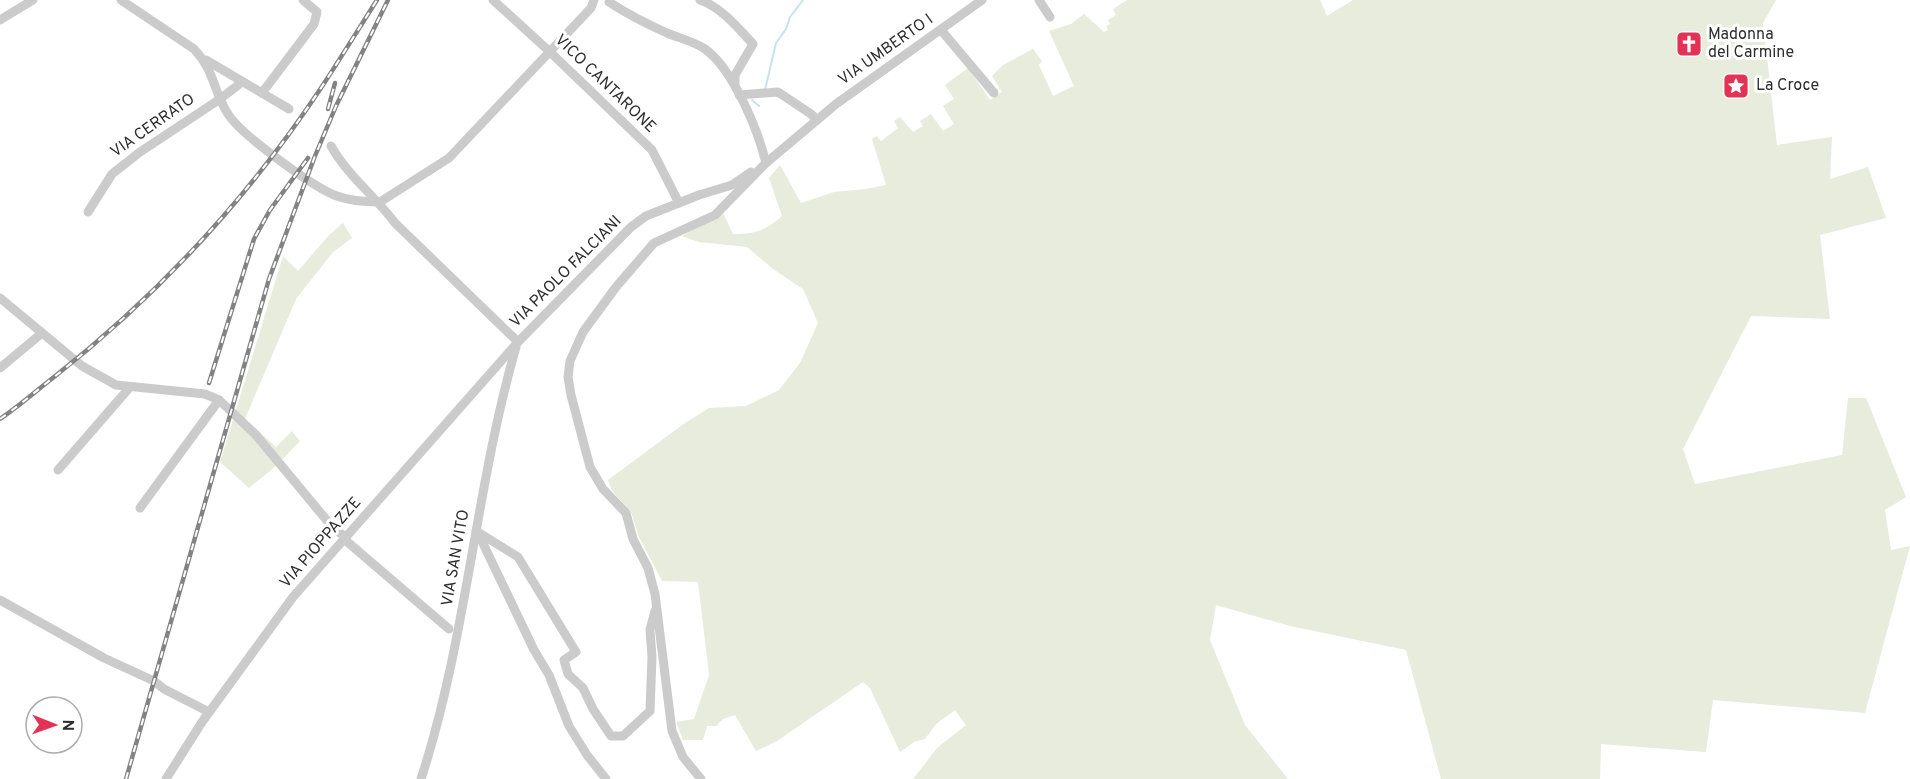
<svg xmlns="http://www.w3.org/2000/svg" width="1910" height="779" viewBox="0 0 1910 779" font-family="Overpass,sans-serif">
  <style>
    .green { fill: #e7ecdc }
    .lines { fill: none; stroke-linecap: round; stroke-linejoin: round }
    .stream { stroke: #c8e2ec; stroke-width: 2 }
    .minor { stroke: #cbcbcb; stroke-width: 9 }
    .rail-casing { stroke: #838383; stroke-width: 4.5 }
    .rail { stroke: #fff; stroke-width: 2; stroke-dasharray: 7; stroke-linecap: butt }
    .labels { text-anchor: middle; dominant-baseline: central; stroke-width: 6; stroke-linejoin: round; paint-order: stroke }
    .poi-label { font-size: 16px; fill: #2e2e2e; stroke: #fff; text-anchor: start }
    .street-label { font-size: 16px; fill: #2e2e2e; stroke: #fff }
  </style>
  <rect width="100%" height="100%" fill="#fff"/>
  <g class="green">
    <path d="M1127,0H1320L1327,16L1353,0H1776L1763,23L1777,145L1832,137L1830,179L1868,167L1886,218L1820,235L1830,319L1751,316L1683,449L1695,484L1842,455L1848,398H1866L1906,497L1885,510L1891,550L1910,546L1865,713L1713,700L1706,752L1601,744L1600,779H1441L1406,650L1290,626L1216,605L1210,640L1245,725L1288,779H913L937,748L966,725L955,710L936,724L925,739L914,742L900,752L870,688L863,682L777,741L756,751L735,715L723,719L716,726H707L703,740H683L676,722L694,719L709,675L698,582L662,581L639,537L631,512L612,491L608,480L685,423L709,408L746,406L779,390L800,363L818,323L803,289L773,269L747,247L699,242L682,236L723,213L733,234C755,234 765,231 782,216L769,178L780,165L801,203L834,192L866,189L886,185L872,139L877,136L881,141L898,128L894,121L900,117L913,132L923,126L920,121L931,114L943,131L954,124L943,106L954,99L945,85L968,68L990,100L1002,92L992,76L1003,65L1033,49L1042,61L1039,65L1053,96L1074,86L1049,31L1071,24L1084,14L1104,32L1108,30L1106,26L1110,24L1108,20L1116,15L1113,9Z"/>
    <polygon points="343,223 352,238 333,252 296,299 245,419 276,447 292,431 300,441 277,465 249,488 220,462 283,256 298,271 329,235"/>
  </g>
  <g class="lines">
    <g class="stream">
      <polyline points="765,90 776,43 786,29 790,17 803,0"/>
      <polyline points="752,100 759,106"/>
    </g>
    <g class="minor">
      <path d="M121,0L194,49C215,71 213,91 228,114C241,135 311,185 334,195C349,201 364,202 380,202"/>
      <polyline points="493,0 549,51 652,150 679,203"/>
      <path d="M700,0C721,7 738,28 753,44L735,75V84"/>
      <polyline points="1039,0 1050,17"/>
      <path d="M609,2C627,14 647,24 667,33C679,38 695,42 705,49C733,69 758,130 766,163"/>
      <polyline points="0,20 33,0"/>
      <polyline points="941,30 994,93"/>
      <polyline points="206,60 289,109"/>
      <polyline points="262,93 314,24 317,12 303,0"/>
      <polyline points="739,95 778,92 811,114 817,120"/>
      <path d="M331,146C348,176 375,196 395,223L518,342"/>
      <polyline points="380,202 449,158 591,8 594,0"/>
      <polyline points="88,212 112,174 140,152 220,99 242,82"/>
      <polyline points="0,298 82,366 116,385 205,394 219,400 255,434 334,529 346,537"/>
      <polyline points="0,368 42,333"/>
      <polyline points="58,470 130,387"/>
      <polyline points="140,508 219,400"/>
      <polyline points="476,531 518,557 576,652 564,660 568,674 583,688 593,709 611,736 623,736 650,711 652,657 650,630 655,611"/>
      <polyline points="478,533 534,650 549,675 569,726 587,755 606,779"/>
      <polyline points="344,539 449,629"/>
      <polyline points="0,600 104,658 154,681 164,689 209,712"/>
      <polyline points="166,779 202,722 293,597 518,342 631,227 646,216 699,195 732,185 751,172"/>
      <path d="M421,779C467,638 475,489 516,347"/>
      <polyline points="701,779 683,757 672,731 655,594 648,568 633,539 626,513 603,489 590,467 571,395 568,377 570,361 583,332 616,287 654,243 715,215 766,163 836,104 982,0"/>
    </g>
    <defs>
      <g id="rail">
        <polyline points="328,109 335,83"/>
        <polyline points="209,383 254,239 270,210 308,158"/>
        <path d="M0,419C19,406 36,391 54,377C157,296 248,198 321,88C340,59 358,30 377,0"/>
        <polyline points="126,779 269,279 315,156 336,106 388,0"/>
      </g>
    </defs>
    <use href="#rail" class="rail-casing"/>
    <use href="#rail" class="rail"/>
  </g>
  <defs>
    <symbol id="church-square" viewBox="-11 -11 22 22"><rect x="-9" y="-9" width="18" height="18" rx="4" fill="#e43256" stroke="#fff"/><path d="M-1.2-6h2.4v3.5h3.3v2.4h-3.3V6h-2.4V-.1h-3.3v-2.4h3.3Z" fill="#fff"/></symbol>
    <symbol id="sight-square" viewBox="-11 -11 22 22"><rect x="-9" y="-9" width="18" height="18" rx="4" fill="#e43256" stroke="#fff"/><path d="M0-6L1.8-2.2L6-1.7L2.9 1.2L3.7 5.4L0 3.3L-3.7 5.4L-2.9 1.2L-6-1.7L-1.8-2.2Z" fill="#fff"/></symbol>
  </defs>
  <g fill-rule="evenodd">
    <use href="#church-square" x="1674" y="29" width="30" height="30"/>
    <use href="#sight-square" x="1721" y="71" width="30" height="30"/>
  </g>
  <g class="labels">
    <g class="poi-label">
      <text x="1708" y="35">Madonna<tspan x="1708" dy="18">del Carmine</tspan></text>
      <text x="1756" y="86">La Croce</text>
    </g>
    <g class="street-label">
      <text transform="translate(886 50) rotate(-35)">VIA UMBERTO I</text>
      <text transform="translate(605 84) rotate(44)">VICO CANTARONE</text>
      <text transform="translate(153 126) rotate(-35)">VIA CERRATO</text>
      <text transform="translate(566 272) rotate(-45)">VIA PAOLO FALCIANI</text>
      <text transform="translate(321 543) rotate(-49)">VIA PIOPPAZZE</text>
      <text transform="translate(456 558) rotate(-80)">VIA SAN VITO</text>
    </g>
  </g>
  <g transform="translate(54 725) rotate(91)"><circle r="28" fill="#ffffff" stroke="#ababab" stroke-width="1.5"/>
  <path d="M0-4.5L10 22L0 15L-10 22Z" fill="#e43256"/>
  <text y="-9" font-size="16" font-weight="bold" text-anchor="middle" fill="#2e2e2e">N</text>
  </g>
</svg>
